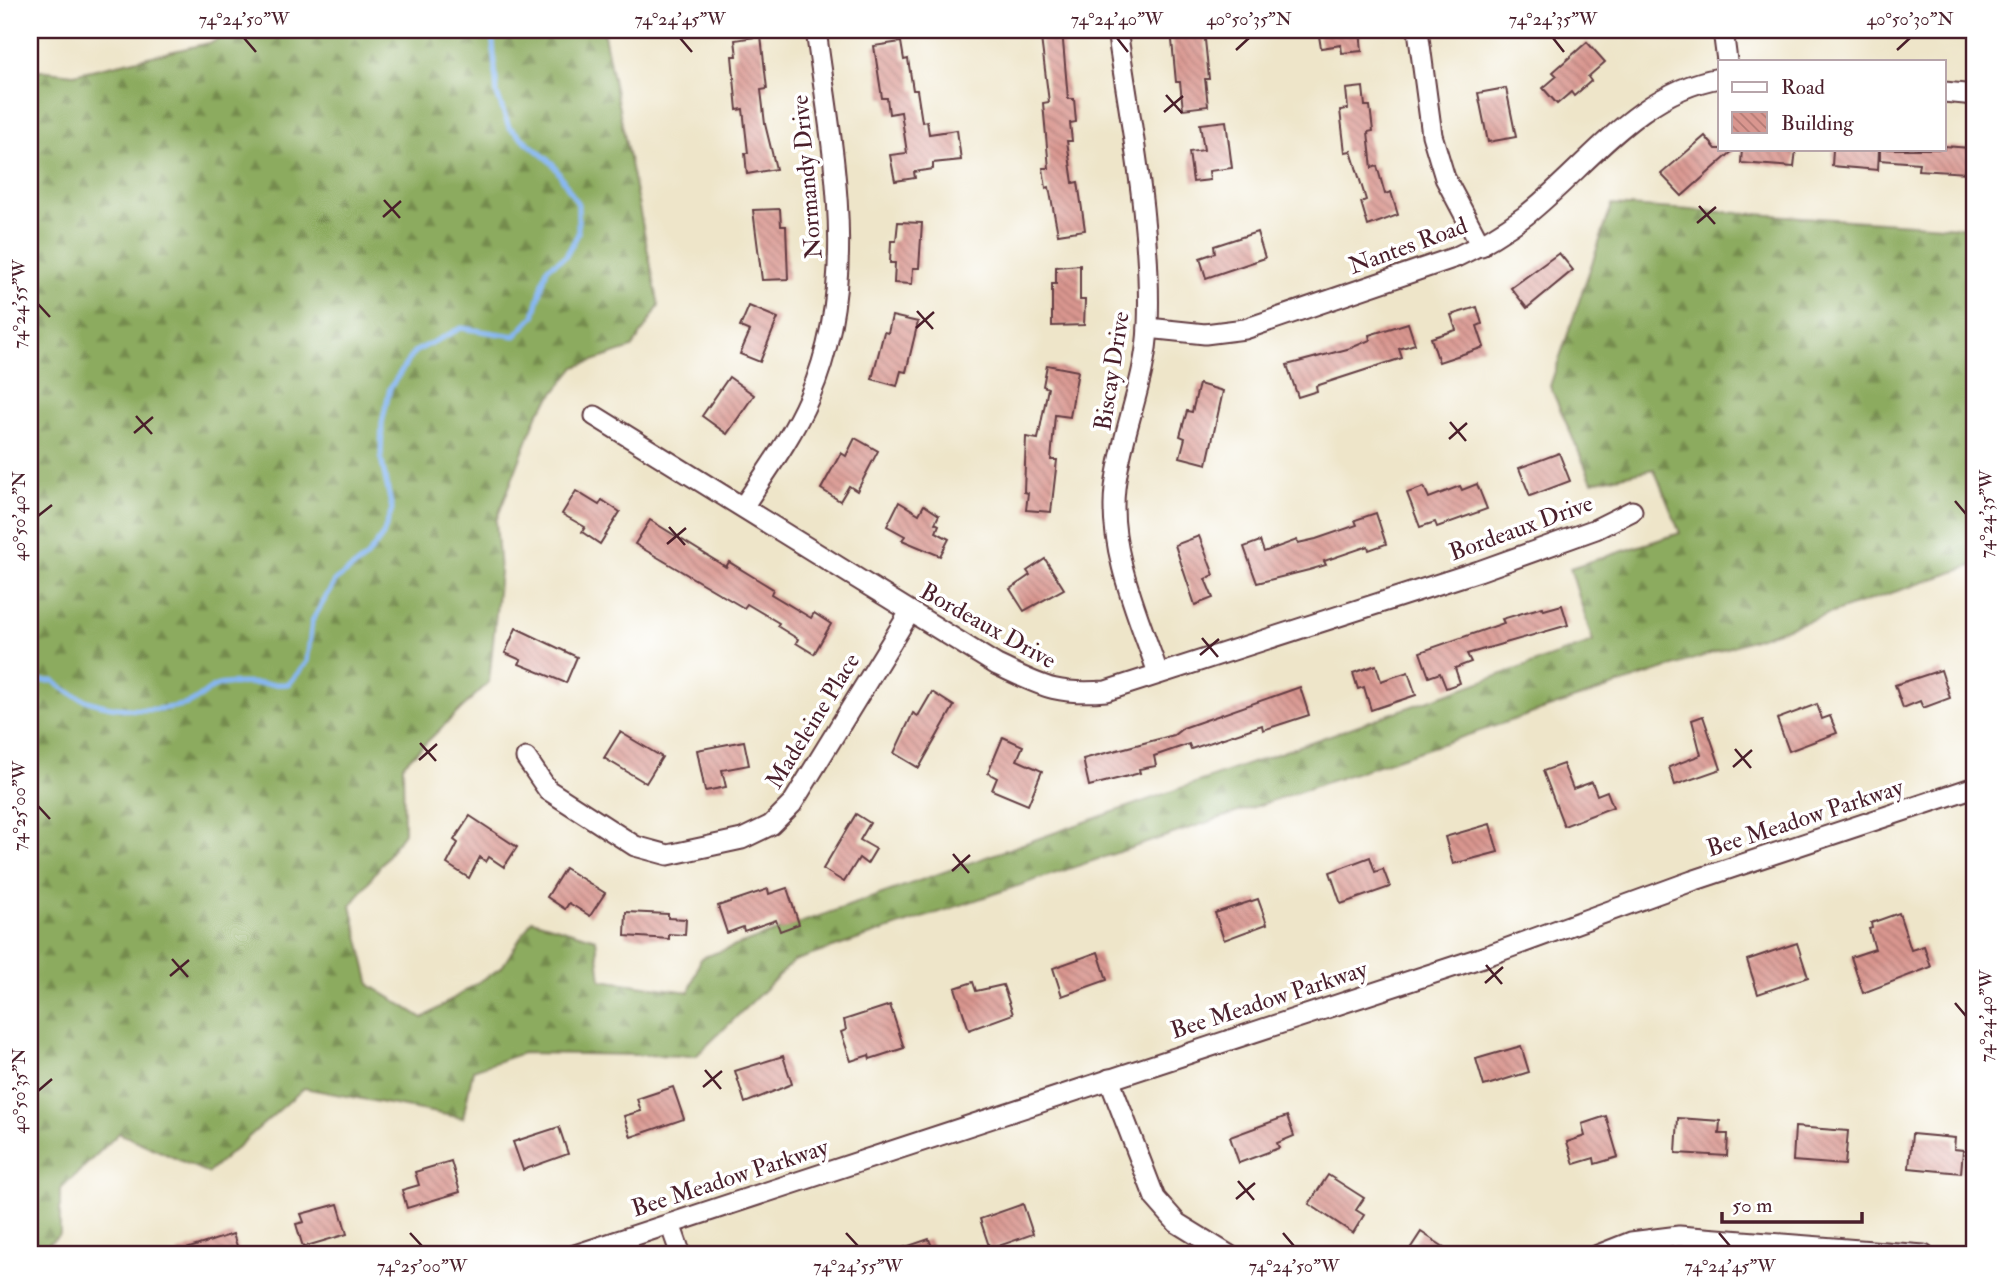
<svg xmlns="http://www.w3.org/2000/svg" width="2005" height="1285" viewBox="0 0 2005 1285" font-family="'IM FELL Double Pica',serif">
  <style>
    .forest { fill: url(#forest-firs); stroke: #6b6544; stroke-width: 2 }
    .lines { fill: none; stroke-linecap: round; stroke-linejoin: round }
    .stream { stroke: #87b7f2; stroke-width: 5 }
    .building { fill: url(#building-back-hatch) }
    .minor-casing { stroke: #633d43; stroke-width: 23 }
    .minor { stroke: #fff; stroke-width: 19 }
    .ticks { fill: none; stroke: #4a1f2b; stroke-width: 2.5 }
    .labels { text-anchor: middle; dominant-baseline: central; stroke-width: 7; stroke-linejoin: round; paint-order: stroke }
    .street-label { font-size: 24px; fill: #4a1f2b; stroke: #fff }
    .neatline { fill: none; stroke: #4a1f2b; stroke-width: 2.5 }
    .ticks-label { font-size: 18px; text-anchor: middle; fill: #4a1f2b }
  </style>
  <defs>
    <pattern id="forest-firs" width="22" height="20" patternUnits="userSpaceOnUse" patternTransform="scale(1.75)"><rect width="22" height="20" fill="#8cab5e"/><path d="M5 1l3.5 6h-7zM16 11l3.5 6h-7z" fill="#748b4e"/></pattern>
    <pattern id="building-back-hatch" width="6" height="6" patternUnits="userSpaceOnUse" patternTransform="scale(1.75)"><rect width="6" height="6" fill="#d9968f"/><path d="M-1 5l2 2M0 0l6 6M5-1l2 2" fill="none" stroke="#b27a75"/></pattern>
  </defs>
  <rect width="100%" height="100%" fill="#fff"/>
  <filter id="ink" filterUnits="userSpaceOnUse"><feTurbulence type="fractalNoise" baseFrequency=".0143" numOctaves="2"/><feDisplacementMap in="SourceGraphic" scale="14" xChannelSelector="R" yChannelSelector="G"/><feConvolveMatrix kernelMatrix="1 2 1 2 8 2 1 2 1" color-interpolation-filters="sRGB"/></filter>
  <filter id="wash" filterUnits="userSpaceOnUse"><feTurbulence type="fractalNoise" baseFrequency=".00686" numOctaves="4" result="noise"/><feDisplacementMap in="SourceGraphic" scale="28" xChannelSelector="R" yChannelSelector="G"/><feGaussianBlur stdDeviation="1.57" result="paint"/><feColorMatrix in="noise" values="0 0 0 0 0 0 0 0 0 0 0 0 0 0 0 0 0 1.4 0 .05"/><feComposite in="paint" operator="in"/></filter>
  <g filter="url(#wash)">
    <rect width="100%" height="100%" fill="#eee5c9"/>
    <polygon class="forest" points="233,30 603,30 659,306 632,348 575,367 538,413 496,521 500,572 489,682 403,765 404,833 351,906 370,985 423,1018 502,967 532,920 596,939 601,980 689,992 701,958 1593,642 1570,568 1680,533 1654,469 1592,482 1550,386 1612,205 1975,228 1975,565 794,961 696,1056 523,1053 473,1070 463,1118 304,1088 208,1173 119,1133 60,1190 60,1234 35,1255 30,1255 30,69 74,74 213,42"/>
    <g class="lines">
      <path class="stream" d="M30,681H54C87,711 145,715 187,704C199,701 207,688 219,685C238,681 269,685 289,684L307,662L312,621L336,580L366,558L383,535L392,509L381,458L382,423L390,388L414,352L461,328L515,336L534,316L547,268L566,256L578,234V204L553,164L509,127L497,94L492,30"/>
    </g>
    <g id="blocks">
      <g class="building">
        <polygon points="1040,30 1062,30 1068,99 1074,99 1076,122 1070,123 1072,141 1067,141 1073,183 1078,182 1085,230 1058,234 1049,187 1046,188 1043,168 1049,168 1043,103 1049,102"/>
        <polygon points="1171,30 1204,30 1209,79 1205,79 1208,106 1183,109 1180,82 1176,82"/>
        <polygon points="1318,30 1360,30 1362,51 1342,53 1341,45 1321,48"/>
        <polygon points="761,36 767,89 761,90 765,124 776,169 747,174 745,153 748,153 743,109 737,110 732,56 737,56 735,40"/>
        <polygon points="901,42 904,60 908,59 913,90 917,90 922,122 927,121 929,134 957,130 961,160 933,163 933,169 914,172 915,178 895,181 890,155 907,153 901,112 889,114 887,98 882,98 874,46"/>
        <polygon points="1587,42 1605,62 1588,77 1591,81 1574,96 1571,92 1557,104 1543,88 1557,76 1553,72"/>
        <polygon points="1363,87 1365,106 1370,106 1373,131 1368,132 1372,168 1377,166 1385,194 1391,192 1398,215 1368,226 1361,202 1366,200 1351,151 1345,152 1340,110 1348,109 1346,89"/>
        <polygon points="1506,88 1516,137 1488,142 1478,93"/>
        <polygon points="1226,121 1232,168 1209,171 1210,180 1193,182 1189,152 1204,150 1200,124"/>
        <polygon points="1705,136 1716,149 1735,149 1682,196 1661,174"/>
        <polygon points="1944,146 1970,148 1968,173 1918,170 1919,163 1880,160 1880,149 1944,149"/>
        <polygon points="1742,149 1796,149 1794,167 1741,163"/>
        <polygon points="1833,149 1879,149 1878,170 1832,166"/>
        <polygon points="780,209 781,226 786,226 788,279 762,280 753,210"/>
        <polygon points="898,222 922,223 919,268 913,268 912,284 894,283 895,263 890,263 891,241 896,241"/>
        <polygon points="1257,232 1265,258 1206,278 1200,258 1215,253 1214,246"/>
        <polygon points="1559,253 1573,270 1527,308 1511,288"/>
        <polygon points="1080,265 1080,300 1085,300 1084,325 1052,326 1052,284 1056,284 1056,267"/>
        <polygon points="749,306 778,318 760,362 740,354 750,331 740,327"/>
        <polygon points="1477,307 1482,324 1477,326 1484,347 1439,362 1431,338 1456,330 1451,315"/>
        <polygon points="892,316 918,322 906,372 901,371 897,386 872,379 884,332 888,333"/>
        <polygon points="1408,323 1415,344 1399,349 1402,358 1316,386 1317,391 1298,397 1287,365 1351,348 1370,340 1369,335"/>
        <polygon points="1047,365 1078,371 1070,417 1055,415 1051,460 1057,460 1051,512 1026,510 1028,493 1024,492 1026,437 1038,439 1048,388 1043,386"/>
        <polygon points="729,377 754,395 727,434 702,416"/>
        <polygon points="1199,384 1223,391 1207,464 1180,457 1185,438 1180,436 1187,411 1192,412"/>
        <polygon points="855,438 878,451 857,491 849,486 840,501 821,489 841,453 846,456"/>
        <polygon points="1559,453 1570,481 1530,496 1519,468"/>
        <polygon points="1477,484 1487,509 1437,527 1435,522 1420,527 1407,493 1424,487 1429,498 1460,486 1462,490"/>
        <polygon points="576,491 599,505 602,500 620,512 600,544 582,532 585,527 562,514"/>
        <polygon points="899,502 919,514 924,505 939,515 935,523 939,525 936,532 949,539 940,556 902,540 905,536 887,526"/>
        <polygon points="1376,513 1386,544 1369,550 1368,546 1324,561 1326,565 1309,570 1257,583 1244,547 1260,541 1264,552 1297,540 1298,543 1316,539 1357,525 1355,520"/>
        <polygon points="650,520 726,567 729,562 760,581 773,589 771,594 811,618 814,613 831,624 814,654 796,643 798,639 777,626 779,623 747,604 744,608 635,544"/>
        <polygon points="1199,536 1214,575 1205,579 1213,598 1195,605 1175,545"/>
        <polygon points="1045,559 1064,589 1024,611 1010,589 1030,575 1027,571"/>
        <polygon points="1562,605 1568,625 1467,654 1471,662 1455,668 1460,683 1446,688 1440,673 1429,677 1420,652 1504,623 1502,619 1543,607 1544,610"/>
        <polygon points="516,628 577,657 566,683 519,664 521,660 505,653"/>
        <polygon points="1376,665 1381,681 1408,672 1416,695 1371,710 1364,687 1358,689 1353,673"/>
        <polygon points="1941,670 1950,698 1923,708 1920,701 1903,708 1895,685"/>
        <polygon points="1300,687 1309,715 1263,730 1262,725 1191,749 1189,744 1154,756 1156,766 1139,769 1140,773 1089,786 1083,759 1174,735 1183,728"/>
        <polygon points="932,692 954,706 919,768 894,753 913,713 918,716"/>
        <polygon points="1817,704 1822,719 1830,716 1837,733 1789,751 1777,719"/>
        <polygon points="1703,716 1721,769 1675,785 1669,767 1701,755 1692,720"/>
        <polygon points="620,732 662,757 646,783 604,758"/>
        <polygon points="1003,737 1023,746 1017,760 1042,771 1028,805 992,790 997,778 988,773"/>
        <polygon points="744,741 749,765 722,770 726,787 705,791 697,750"/>
        <polygon points="1563,764 1573,789 1592,782 1597,795 1607,791 1613,807 1564,826 1543,771"/>
        <polygon points="856,814 870,823 860,840 876,849 867,864 859,858 844,882 823,869"/>
        <polygon points="470,816 517,847 504,867 489,857 486,862 480,857 469,878 447,864 458,843 454,840"/>
        <polygon points="1490,824 1498,852 1453,864 1445,837"/>
        <polygon points="1370,857 1375,872 1383,869 1390,887 1341,904 1330,872"/>
        <polygon points="565,868 605,893 590,916 569,903 565,909 547,897"/>
        <polygon points="787,888 799,924 780,931 776,920 744,931 743,927 727,933 718,906 768,889 769,894"/>
        <polygon points="1258,899 1267,924 1224,940 1215,913"/>
        <polygon points="626,912 668,914 668,918 686,919 685,935 669,934 669,939 625,936"/>
        <polygon points="1899,913 1911,950 1924,946 1931,967 1863,993 1851,957 1875,949 1869,929 1872,928 1871,923"/>
        <polygon points="1797,943 1808,977 1758,994 1747,960"/>
        <polygon points="1098,952 1107,980 1062,996 1053,968"/>
        <polygon points="973,982 976,991 1003,985 1013,1014 969,1030 955,988"/>
        <polygon points="890,1005 904,1048 870,1059 869,1055 851,1061 841,1032 846,1030 844,1020"/>
        <polygon points="1521,1046 1529,1072 1484,1086 1476,1059"/>
        <polygon points="783,1056 792,1084 745,1103 735,1071"/>
        <polygon points="673,1087 684,1119 631,1137 624,1116 641,1111 637,1099"/>
        <polygon points="1287,1116 1294,1136 1277,1143 1279,1148 1239,1163 1230,1137"/>
        <polygon points="1606,1116 1618,1157 1595,1164 1594,1158 1574,1164 1567,1142 1585,1136 1582,1124"/>
        <polygon points="1678,1118 1720,1121 1719,1134 1728,1134 1727,1156 1676,1153"/>
        <polygon points="559,1127 568,1154 523,1170 513,1142"/>
        <polygon points="1795,1127 1848,1131 1845,1165 1793,1161"/>
        <polygon points="1912,1134 1955,1138 1954,1149 1963,1150 1961,1173 1909,1168"/>
        <polygon points="451,1161 460,1192 407,1208 402,1190 419,1185 415,1172"/>
        <polygon points="1328,1175 1364,1198 1356,1210 1364,1215 1353,1233 1309,1204"/>
        <polygon points="338,1204 347,1234 303,1247 296,1224 304,1222 301,1214"/>
        <polygon points="1023,1204 1033,1234 990,1249 980,1219"/>
        <polygon points="1421,1232 1456,1255 1406,1255"/>
        <polygon points="233,1234 240,1255 178,1255 177,1252"/>
        <polygon points="929,1239 935,1255 889,1255 888,1253"/>
      </g>
    </g>
  </g>
  <g filter="url(#ink)">
    <use href="#blocks" fill-opacity="0" stroke="#633d43" stroke-width="2"/>
    <g class="lines">
      <defs>
        <g id="minor">
          <path d="M1117,30C1131,127 1152,227 1148,326C1146,381 1121,433 1115,488C1108,550 1138,615 1158,673"/>
          <polyline points="1418,30 1432,135 1445,178 1481,246"/>
          <polyline points="1723,30 1727,61"/>
          <polyline points="1944,92 1975,95"/>
          <path d="M1148,328L1205,334L1245,329L1456,257C1480,246 1503,232 1525,216C1587,167 1638,91 1720,78"/>
          <path d="M595,416L997,665C1042,686 1055,695 1106,691L1479,571L1596,529L1632,511"/>
          <path d="M743,507C766,472 792,437 809,398C861,279 832,152 816,30"/>
          <polyline points="526,758 548,790 635,846 668,855 742,839 771,825 792,804 910,612"/>
          <polyline points="1109,1079 1155,1198 1177,1223 1229,1255"/>
          <polyline points="670,1224 681,1255"/>
          <polyline points="575,1255 1489,955 1692,881 1975,787"/>
          <polyline points="1598,1255 1631,1242 1679,1236 1924,1255"/>
        </g>
      </defs>
      <use href="#minor" class="minor-casing"/>
      <use href="#minor" class="minor"/>
    </g>
  </g>
  <path class="ticks" d="M244,38L256,52M680,38L692,52M1117,38L1128,52M1553,38L1564,52M1236,50L1249,38M1897,50L1910,38M1166,95L1182,113M1164,112L1183,96M384,200L400,218M1699,206L1715,224M383,217L401,201M1697,223L1716,207M38,304L50,317M917,311L933,329M916,328L934,312M136,416L152,434M1450,422L1466,441M134,433L153,417M1449,439L1467,423M1955,501L1966,514M38,516L52,505M669,527L685,545M667,544L686,528M1202,638L1218,657M1200,655L1219,639M420,743L436,761M1735,749L1751,768M419,760L437,744M1733,767L1752,750M38,806L50,819M953,854L969,873M952,871L970,855M172,959L188,977M1486,965L1502,984M170,976L189,960M1485,983L1503,967M1955,1003L1966,1016M705,1070L721,1089M703,1087L722,1071M38,1091L52,1079M1238,1181L1254,1200M1236,1199L1255,1183M410,1233L422,1246M846,1233L858,1246M1283,1233L1294,1246M1719,1233L1730,1246"/>
  <g class="labels">
    <g class="street-label">
      <text transform="translate(807 177) rotate(-95)">Normandy Drive</text>
      <text transform="translate(1408 246) rotate(-20)">Nantes Road</text>
      <text transform="translate(1112 371) rotate(-81)">Biscay Drive</text>
      <text transform="translate(1521 528) rotate(-20)">Bordeaux Drive</text>
      <text transform="translate(988 626) rotate(29)">Bordeaux Drive</text>
      <text transform="translate(813 721) rotate(-58)">Madeleine Place</text>
      <text transform="translate(1805 818) rotate(-18)">Bee Meadow Parkway</text>
      <text transform="translate(1269 1000) rotate(-18)">Bee Meadow Parkway</text>
      <text transform="translate(730 1178) rotate(-18)">Bee Meadow Parkway</text>
    </g>
  </g>
  <rect width="2005" height="1285" fill="none" stroke="#fff" stroke-width="77"/>
  <rect x="1718" y="60" width="228" height="91" fill="#ffffff" stroke="#b7a5aa" stroke-width="2"/>
  <rect x="1732" y="82" width="35" height="10" fill="#ffffff" stroke="#b7a5aa" stroke-width="2"/>
  <text x="1781" y="94" font-size="21" fill="#4a1f2b">Road</text>
  <rect x="1732" y="112" width="35" height="21" fill="url(#building-back-hatch)" stroke="#b7a5aa" stroke-width="2"/>
  <text x="1781" y="130" font-size="21" fill="#4a1f2b">Building</text>
  <path d="M1722 1212v10h140v-10" fill="none" stroke="#4a1f2b" stroke-width="3.5"/>
  <text x="1732" y="1212" font-size="21" fill="#4a1f2b" stroke="#ffffff" stroke-width="5" paint-order="stroke">50 m</text>
  <rect x="38" y="38" width="1928" height="1208" class="neatline"/>
  <g class="ticks-label">
    <text x="244" y="25">74°24'50"W</text>
    <text x="680" y="25">74°24'45"W</text>
    <text x="1117" y="25">74°24'40"W</text>
    <text x="1249" y="25">40°50'35"N</text>
    <text x="1553" y="25">74°24'35"W</text>
    <text x="1910" y="25">40°50'30"N</text>
    <text transform="translate(19 304) rotate(-90)" y="6">74°24'55"W</text>
    <text transform="translate(1986 514) rotate(-90)" y="6">74°24'35"W</text>
    <text transform="translate(19 516) rotate(-90)" y="6">40°50'40"N</text>
    <text transform="translate(19 806) rotate(-90)" y="6">74°25'00"W</text>
    <text transform="translate(1986 1016) rotate(-90)" y="6">74°24'40"W</text>
    <text transform="translate(19 1091) rotate(-90)" y="6">40°50'35"N</text>
    <text x="422" y="1272">74°25'00"W</text>
    <text x="858" y="1272">74°24'55"W</text>
    <text x="1294" y="1272">74°24'50"W</text>
    <text x="1730" y="1272">74°24'45"W</text>
  </g>
</svg>
